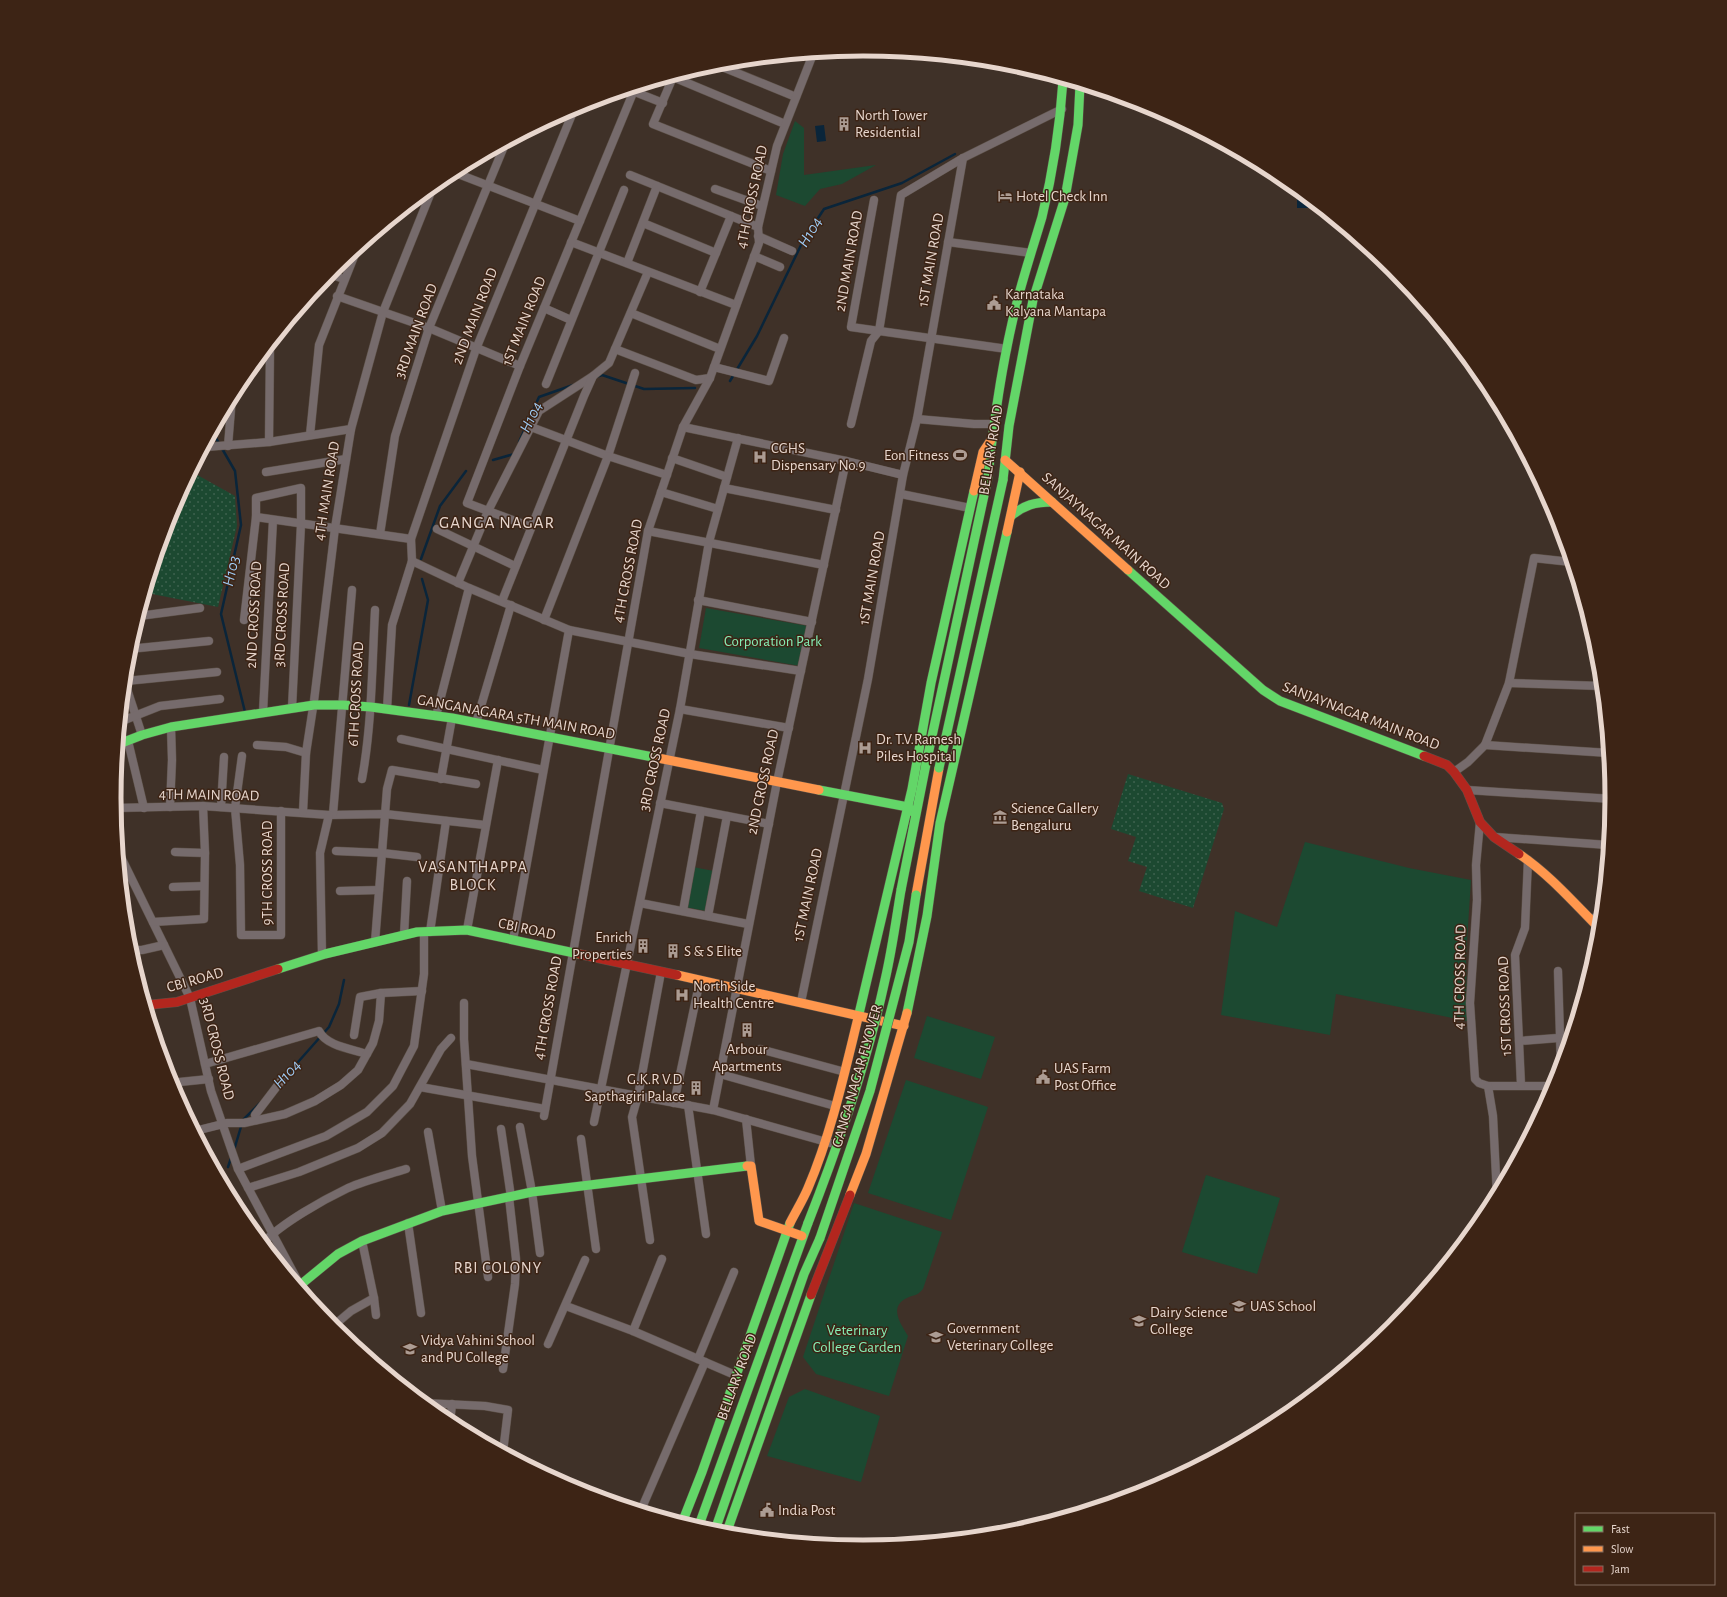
<svg xmlns="http://www.w3.org/2000/svg" width="1727" height="1597" viewBox="0 0 1727 1597" font-family="'Alegreya Sans',sans-serif">
  <style>
    .grass { fill: url(#grass-dots) }
    .green { fill: #1c4931 }
    .water { fill: #0a253a }
    .lines { fill: none; stroke-linecap: round; stroke-linejoin: round }
    .stream { stroke: #0a253a; stroke-width: 2.5 }
    .street-casing { stroke: #5c5047; stroke-width: 9 }
    .fast-casing { stroke: #5c5047; stroke-width: 10 }
    .slow-casing { stroke: #5c5047; stroke-width: 10 }
    .jam-casing { stroke: #5c5047; stroke-width: 10 }
    .street { stroke: #766b6c; stroke-width: 8 }
    .fast { stroke: #63d668; stroke-width: 9 }
    .slow { stroke: #ff974d; stroke-width: 9 }
    .jam { stroke: #b3261e; stroke-width: 9 }
    .fast-bridge-casing { stroke: #5c5047; stroke-width: 10; stroke-linecap: butt }
    .fast-bridge { stroke: #63d668; stroke-width: 9 }
    .labels { text-anchor: middle; dominant-baseline: central; stroke-width: 3; stroke-linejoin: round; paint-order: stroke }
    .poi-label { font-size: 15px; fill: #e7d6cd; stroke: #3d2415; text-anchor: start }
    .street-label { font-size: 15px; fill: #e7d6cd; stroke: #3d2415 }
    .park-label { font-size: 15px; fill: #85eeb5; stroke: #3d2415 }
    .water-label { font-size: 16px; font-style: italic; fill: #9fcdf7; stroke: #3d2415 }
    .neighbourhood-label { font-size: 16px; letter-spacing: 1px; fill: #e7d6cd; stroke: #3d2415 }
    .quarter-label { font-size: 17px; letter-spacing: 1px; fill: #e7d6cd; stroke: #3d2415 }
    .rim { fill: none; stroke: #e7d6cd; stroke-width: 5 }
  </style>
  <defs>
    <pattern id="grass-dots" width="8" height="8" patternUnits="userSpaceOnUse"><rect width="8" height="8" fill="#1c4931"/><path d="M2 2h.1M6 6h.1" fill="none" stroke="#3d624e" stroke-width="1.8" stroke-linecap="round"/></pattern>
  </defs>
  <rect width="100%" height="100%" fill="#3f3128"/>
  <g class="grass">
    <polygon points="192,472 235,496 237,526 218,607 147,593 171,511"/>
    <polygon points="1128,774 1222,803 1224,809 1193,908 1139,891 1147,867 1128,861 1136,837 1111,829"/>
  </g>
  <g class="green">
    <polygon points="795,121 804,128 804,175 876,165 842,184 820,189 805,206 776,195 783,154"/>
    <polygon points="706,608 808,626 800,666 699,648"/>
    <polygon points="1305,842 1409,868 1471,880 1466,957 1467,1021 1336,994 1330,1035 1221,1015 1235,911 1277,927"/>
    <polygon points="693,867 714,871 706,911 685,907"/>
    <polygon points="927,1016 995,1037 981,1079 914,1058"/>
    <polygon points="906,1080 988,1107 951,1220 868,1193"/>
    <polygon points="1206,1175 1280,1198 1257,1274 1182,1252"/>
    <path d="M854,1203L942,1232L923,1289C916,1297 915,1294 907,1298C888,1307 901,1324 908,1336L889,1396L816,1374L803,1357Z"/>
    <polygon points="805,1389 880,1416 861,1482 767,1456 789,1397"/>
  </g>
  <g class="water">
    <polygon points="824,125 826,141 817,142 815,126"/>
    <polygon points="1297,189 1313,203 1313,208 1297,208"/>
  </g>
  <g class="lines">
    <g class="stream">
      <polyline points="596,377 602,375 644,389 695,388"/>
      <polyline points="730,381 757,336 803,241 824,209 902,183 955,154"/>
      <polyline points="213,433 235,471 241,525 221,614 245,712"/>
      <polyline points="519,442 539,397 573,385"/>
      <polyline points="493,460 514,454"/>
      <polyline points="421,559 440,506 466,471"/>
      <polyline points="409,705 428,600 422,579"/>
      <polyline points="283,1079 329,1027 339,1004 344,980"/>
      <polyline points="234,1150 243,1120 260,1103"/>
      <polyline points="228,1167 231,1158"/>
    </g>
    <defs>
      <g id="street">
        <polyline points="715,64 796,97"/>
        <polyline points="673,77 653,124 771,171"/>
        <polyline points="673,77 785,124"/>
        <polyline points="630,90 663,103"/>
        <polyline points="453,172 580,221"/>
        <polyline points="630,175 758,227"/>
        <polyline points="715,189 762,206"/>
        <polyline points="874,200 851,327 1007,349"/>
        <polyline points="643,223 716,253"/>
        <polyline points="758,236 792,251"/>
        <polyline points="571,242 736,305"/>
        <polyline points="948,242 1031,253"/>
        <polyline points="754,256 780,267"/>
        <polyline points="627,263 657,186"/>
        <polyline points="329,274 344,279"/>
        <polyline points="700,292 731,216"/>
        <polyline points="337,296 429,328 520,366"/>
        <polyline points="544,308 571,320"/>
        <polyline points="631,313 720,349"/>
        <polyline points="615,349 696,380 710,378"/>
        <polyline points="714,367 769,381 784,338"/>
        <polyline points="546,384 624,190"/>
        <polyline points="917,419 974,424 993,424"/>
        <polyline points="851,424 871,341 879,331 901,195 963,158 1062,109"/>
        <polyline points="531,427 608,456 635,373"/>
        <polyline points="683,427 846,461 903,475"/>
        <polyline points="310,435 319,345 357,249"/>
        <polyline points="269,442 270,346"/>
        <polyline points="228,446 232,397"/>
        <polyline points="206,447 269,442 351,429"/>
        <polyline points="672,458 727,477"/>
        <polyline points="266,472 346,459"/>
        <polyline points="724,488 836,510"/>
        <polyline points="661,492 718,509"/>
        <polyline points="901,494 970,508"/>
        <polyline points="1552,512 1556,513"/>
        <polyline points="256,517 256,498 301,488 301,524 292,708"/>
        <polyline points="531,527 467,503 520,366 635,88"/>
        <polyline points="437,529 515,566"/>
        <polyline points="648,531 824,565"/>
        <polyline points="380,534 395,436 429,328 505,144"/>
        <polyline points="412,561 469,588 569,630 690,654 801,671"/>
        <polyline points="458,583 488,511 539,411 593,376"/>
        <polyline points="698,600 812,622"/>
        <polyline points="502,601 584,396 593,376 609,363 648,272"/>
        <polyline points="139,616 200,608"/>
        <polyline points="244,620 256,517 411,539"/>
        <polyline points="544,620 608,456 667,475"/>
        <polyline points="129,649 209,641"/>
        <polyline points="126,681 217,672"/>
        <polyline points="125,683 142,735"/>
        <polyline points="1509,683 1602,686"/>
        <polyline points="387,709 392,625 412,561 411,539 476,349 575,107"/>
        <polyline points="680,709 789,728"/>
        <polyline points="263,712 273,520"/>
        <polyline points="436,716 469,588"/>
        <polyline points="122,721 160,706 220,699"/>
        <polyline points="476,723 511,605"/>
        <polyline points="401,739 543,770"/>
        <polyline points="128,741 144,808"/>
        <polyline points="257,745 286,747 306,753"/>
        <polyline points="1485,745 1609,753"/>
        <polyline points="242,756 235,808 240,865 241,935 281,935 281,811"/>
        <polyline points="1454,772 1468,762 1485,745 1509,683 1534,558 1571,562"/>
        <path d="M362,779C372,724 372,667 375,610"/>
        <polyline points="441,779 452,718"/>
        <polyline points="1467,790 1613,799"/>
        <polyline points="660,803 769,824"/>
        <polyline points="170,807 172,760 171,727"/>
        <polyline points="221,807 224,757"/>
        <polyline points="115,808 203,806 329,815 385,814 485,825"/>
        <polyline points="303,812 306,753 314,701 335,528 351,429 383,312 433,187"/>
        <polyline points="333,814 352,590"/>
        <polyline points="1480,822 1476,865 1477,900 1470,1003 1475,1079 1479,1083 1488,1086 1556,1086"/>
        <polyline points="1495,837 1608,845"/>
        <polyline points="336,851 382,853 417,857"/>
        <polyline points="175,852 205,853"/>
        <polyline points="120,855 190,998 211,1091 238,1169"/>
        <polyline points="173,887 204,886"/>
        <polyline points="340,891 379,890"/>
        <polyline points="640,903 748,924"/>
        <polyline points="683,911 701,811"/>
        <polyline points="708,916 727,816"/>
        <polyline points="1591,918 1601,918"/>
        <polyline points="153,922 204,919 205,853 203,806"/>
        <polyline points="467,930 498,760"/>
        <polyline points="430,932 446,821"/>
        <polyline points="404,935 407,881"/>
        <polyline points="513,940 569,630"/>
        <polyline points="375,942 387,789 392,770 476,784"/>
        <polyline points="1598,947 1599,943"/>
        <polyline points="130,950 142,950 164,945"/>
        <polyline points="322,955 320,853 329,815"/>
        <polyline points="1558,971 1561,1069"/>
        <polyline points="801,1002 868,679 903,475 917,419 963,158"/>
        <polyline points="464,1003 464,1039 472,1156 488,1277"/>
        <polyline points="354,1035 360,997 381,993 422,991"/>
        <polyline points="1519,1041 1571,1037"/>
        <polyline points="760,1049 845,1072"/>
        <path d="M205,1064L319,1031C326,1046 352,1049 367,1054"/>
        <polyline points="466,1064 713,1110 830,1143"/>
        <polyline points="720,1074 835,1106"/>
        <polyline points="170,1083 209,1079"/>
        <polyline points="1521,1085 1515,955 1525,928 1528,860"/>
        <polyline points="1488,1086 1493,1116 1497,1196"/>
        <polyline points="1548,1086 1549,1099"/>
        <polyline points="420,1087 545,1109"/>
        <polyline points="674,1103 700,980"/>
        <polyline points="688,1105 706,1234"/>
        <polyline points="713,1110 777,782 846,461"/>
        <polyline points="544,1116 648,531 683,427 710,378 759,243 758,227 777,146 813,54"/>
        <polyline points="746,1119 751,1166"/>
        <polyline points="257,1120 255,1115 281,1081"/>
        <polyline points="594,1122 680,709 709,542 738,438"/>
        <polyline points="520,1127 532,1192 540,1253"/>
        <polyline points="501,1129 511,1197"/>
        <polyline points="195,1131 227,1123 244,1123 285,1114 315,1101 341,1085 358,1070 373,1043 379,1021 381,993"/>
        <polyline points="428,1132 442,1211"/>
        <polyline points="581,1139 596,1249"/>
        <polyline points="248,1188 299,1172 358,1148 382,1133 410,1104 441,1049 451,1038"/>
        <polyline points="408,1223 421,1313"/>
        <polyline points="650,1240 632,1117 638,1096 661,972"/>
        <path d="M263,1243C282,1223 323,1200 348,1188C366,1180 387,1175 406,1169"/>
        <polyline points="300,1285 238,1169 326,1136 367,1112 393,1086 414,1046 424,974 424,932"/>
        <polyline points="374,1298 376,1315"/>
        <polyline points="566,1306 633,1331 735,1375"/>
        <polyline points="332,1327 351,1311 374,1298 362,1241"/>
        <polyline points="633,1331 662,1259"/>
        <polyline points="548,1344 585,1260"/>
        <polyline points="698,1359 734,1272"/>
        <polyline points="503,1369 515,1284 516,1259 509,1197"/>
        <polyline points="424,1403 485,1406 508,1410 503,1452"/>
        <polyline points="450,1423 452,1404"/>
        <polyline points="641,1510 705,1362"/>
      </g>
      <g id="fast">
        <path d="M988,477C994,417 1003,357 1018,298C1025,271 1034,244 1042,217C1053,172 1060,126 1063,80"/>
        <polyline points="1003,480 1009,426 1033,300 1065,198 1078,125 1080,85"/>
        <path d="M1011,516C1024,505 1035,502 1052,502"/>
        <polyline points="1128,570 1263,690 1280,701 1424,756"/>
        <polyline points="119,744 142,735 171,727 314,705 343,705 371,707 452,718 658,758"/>
        <polyline points="819,790 908,807 913,812"/>
        <polyline points="901,890 926,764"/>
        <polyline points="278,969 325,954 417,932 467,930 579,954"/>
        <polyline points="907,1013 927,916 940,823 1007,532"/>
        <polyline points="858,1018 912,789 931,683 974,491"/>
        <polyline points="299,1286 338,1254 362,1241 442,1211 532,1192 747,1166"/>
        <polyline points="682,1523 702,1472 790,1223"/>
        <polyline points="698,1528 808,1223"/>
        <polyline points="714,1533 804,1274 820,1238"/>
        <polyline points="726,1534 811,1295"/>
      </g>
      <g id="slow">
        <polyline points="1005,460 1128,570"/>
        <polyline points="974,491 983,452 991,440"/>
        <polyline points="1007,532 1020,472"/>
        <polyline points="658,758 819,790"/>
        <path d="M1519,854C1549,874 1574,903 1600,929"/>
        <polyline points="916,895 939,768"/>
        <polyline points="677,975 904,1026"/>
        <polyline points="747,1166 751,1166 759,1221 802,1236"/>
        <polyline points="850,1195 866,1154 907,1013"/>
        <path d="M790,1223C796,1211 803,1200 808,1188C831,1134 844,1075 858,1018"/>
      </g>
      <g id="jam">
        <polyline points="1424,756 1447,765 1454,772 1467,790 1480,822 1494,837 1519,854"/>
        <polyline points="579,954 677,975"/>
        <polyline points="147,1005 177,1002 278,969"/>
        <polyline points="811,1295 850,1195"/>
      </g>
    </defs>
    <use href="#street" class="street-casing"/>
    <use href="#fast" class="fast-casing"/>
    <use href="#slow" class="slow-casing"/>
    <use href="#jam" class="jam-casing"/>
    <use href="#street" class="street"/>
    <use href="#fast" class="fast"/>
    <use href="#slow" class="slow"/>
    <use href="#jam" class="jam"/>
    <defs>
      <g id="fast-bridge">
        <polyline points="926,764 988,477"/>
        <polyline points="939,768 1003,480"/>
        <path d="M808,1223C839,1144 867,1063 885,980C892,950 896,920 901,890"/>
        <polyline points="820,1238 870,1091 909,942 916,895"/>
      </g>
    </defs>
    <use href="#fast-bridge" class="fast-bridge-casing"/>
    <use href="#fast-bridge" class="fast-bridge"/>
  </g>
  <defs>
    <symbol id="building-bare" viewBox="-9 -9 18 18"><path d="M-4-6H4V6H1V3H-1V6H-4ZM-2.5-4.3h1.7v1.8h-1.7ZM.8-4.3h1.7v1.8H.8ZM-2.5-1h1.7V.8h-1.7ZM.8-1h1.7V.8H.8Z" fill="#ac9c93" stroke="#3d2415" stroke-width="2.5" paint-order="stroke"/></symbol>
    <symbol id="hotel-bare" viewBox="-9 -9 18 18"><path d="M-6-4.5h1.5V1H6V5H4.5V3h-9V5H-6ZM-4 0a1.8 1.8 0 1 1 3.6 0ZM.5 0V-2.5h3Q6-2.5 6 0Z" fill="#ac9c93" stroke="#3d2415" stroke-width="2.5" paint-order="stroke"/></symbol>
    <symbol id="civic-bare" viewBox="-9 -9 18 18"><path d="M-.6-6.5H3V-4.5H.6V-3L4-1V1h2V6H-6V1h2V-1L-.6-3ZM-1.2 2.5V6h2.4V2.5Z" fill="#ac9c93" stroke="#3d2415" stroke-width="2.5" paint-order="stroke"/></symbol>
    <symbol id="stadium-bare" viewBox="-9 -9 18 18"><path d="M0-5a6.5 5 0 1 0 0 10a6.5 5 0 1 0 0-10ZM-3.5-1.8h7v3.6h-7Z" fill="#ac9c93" stroke="#3d2415" stroke-width="2.5" paint-order="stroke"/></symbol>
    <symbol id="hospital-bare" viewBox="-9 -9 18 18"><path d="M-5-5h3v3.5h4V-5h3V5h-3V1.5h-4V5h-3Z" fill="#ac9c93" stroke="#3d2415" stroke-width="2.5" paint-order="stroke"/></symbol>
    <symbol id="museum-bare" viewBox="-9 -9 18 18"><path d="M0-6L6-3V-2H-6V-3ZM-5-1h2V3h-2ZM-1-1h2V3h-2ZM3-1h2V3H3ZM-6 4H6V6H-6Z" fill="#ac9c93" stroke="#3d2415" stroke-width="2.5" paint-order="stroke"/></symbol>
    <symbol id="school-bare" viewBox="-9 -9 18 18"><path d="M0-5L7-2L0 1L-7-2ZM-4 1L0 2.5L4 1V4Q0 6-4 4Z" fill="#ac9c93" stroke="#3d2415" stroke-width="2.5" paint-order="stroke"/></symbol>
    <symbol id="university-bare" viewBox="-9 -9 18 18"><path d="M0-5L7-2L0 1L-7-2ZM-4 1L0 2.5L4 1V4Q0 6-4 4Z" fill="#ac9c93" stroke="#3d2415" stroke-width="2.5" paint-order="stroke"/></symbol>
  </defs>
  <g fill-rule="evenodd">
    <use href="#building-bare" x="834" y="114" width="20" height="20"/>
    <use href="#hotel-bare" x="995" y="186" width="20" height="20"/>
    <use href="#civic-bare" x="984" y="293" width="20" height="20"/>
    <use href="#stadium-bare" x="950" y="445" width="20" height="20"/>
    <use href="#hospital-bare" x="750" y="447" width="20" height="20"/>
    <use href="#hospital-bare" x="855" y="738" width="20" height="20"/>
    <use href="#museum-bare" x="990" y="807" width="20" height="20"/>
    <use href="#building-bare" x="633" y="936" width="20" height="20"/>
    <use href="#building-bare" x="663" y="941" width="20" height="20"/>
    <use href="#hospital-bare" x="672" y="985" width="20" height="20"/>
    <use href="#building-bare" x="737" y="1020" width="20" height="20"/>
    <use href="#civic-bare" x="1033" y="1067" width="20" height="20"/>
    <use href="#building-bare" x="686" y="1078" width="20" height="20"/>
    <use href="#school-bare" x="1229" y="1296" width="20" height="20"/>
    <use href="#university-bare" x="1129" y="1311" width="20" height="20"/>
    <use href="#university-bare" x="926" y="1327" width="20" height="20"/>
    <use href="#university-bare" x="400" y="1339" width="20" height="20"/>
    <use href="#civic-bare" x="757" y="1500" width="20" height="20"/>
  </g>
  <g class="labels">
    <g class="poi-label">
      <text x="855" y="115">North Tower<tspan x="855" dy="17">Residential</tspan></text>
      <text x="1016" y="196">Hotel Check Inn</text>
      <text x="1005" y="294">Karnataka<tspan x="1005" dy="17">Kalyana Mantapa</tspan></text>
      <text x="771" y="448">CGHS<tspan x="771" dy="17">Dispensary No.9</tspan></text>
      <text x="949" y="455" text-anchor="end">Eon Fitness</text>
      <text x="876" y="739">Dr. T.V.Ramesh<tspan x="876" dy="17">Piles Hospital</tspan></text>
      <text x="1011" y="808">Science Gallery<tspan x="1011" dy="17">Bengaluru</tspan></text>
      <text x="632" y="937" text-anchor="end">Enrich<tspan x="632" dy="17">Properties</tspan></text>
      <text x="684" y="951">S &amp; S Elite</text>
      <text x="693" y="986">North Side<tspan x="693" dy="17">Health Centre</tspan></text>
      <text x="747" y="1049" text-anchor="middle">Arbour<tspan x="747" dy="17">Apartments</tspan></text>
      <text x="1054" y="1068">UAS Farm<tspan x="1054" dy="17">Post Office</tspan></text>
      <text x="685" y="1079" text-anchor="end">G.K.R V.D.<tspan x="685" dy="17">Sapthagiri Palace</tspan></text>
      <text x="1250" y="1306">UAS School</text>
      <text x="1150" y="1312">Dairy Science<tspan x="1150" dy="17">College</tspan></text>
      <text x="947" y="1328">Government<tspan x="947" dy="17">Veterinary College</tspan></text>
      <text x="421" y="1340">Vidya Vahini School<tspan x="421" dy="17">and PU College</tspan></text>
      <text x="778" y="1510">India Post</text>
    </g>
    <g class="street-label">
      <text transform="translate(752 197) rotate(-78)">4TH CROSS ROAD</text>
      <text transform="translate(931 260) rotate(-80)">1ST MAIN ROAD</text>
      <text transform="translate(849 261) rotate(-80)">2ND MAIN ROAD</text>
      <text transform="translate(475 316) rotate(-69)">2ND MAIN ROAD</text>
      <text transform="translate(524 321) rotate(-68)">1ST MAIN ROAD</text>
      <text transform="translate(416 331) rotate(-70)">3RD MAIN ROAD</text>
      <text transform="translate(991 450) rotate(-81)">BELLARY ROAD</text>
      <text transform="translate(327 491) rotate(-81)">4TH MAIN ROAD</text>
      <text transform="translate(1106 531) rotate(42)">SANJAYNAGAR MAIN ROAD</text>
      <text transform="translate(628 571) rotate(-79)">4TH CROSS ROAD</text>
      <text transform="translate(872 578) rotate(-80)">1ST MAIN ROAD</text>
      <text transform="translate(254 615) rotate(-87)">2ND CROSS ROAD</text>
      <text transform="translate(282 615) rotate(-87)">3RD CROSS ROAD</text>
      <text transform="translate(356 694) rotate(-87)">6TH CROSS ROAD</text>
      <text transform="translate(1361 716) rotate(21)">SANJAYNAGAR MAIN ROAD</text>
      <text transform="translate(516 717) rotate(10)">GANGANAGARA 5TH MAIN ROAD</text>
      <text transform="translate(655 760) rotate(-78)">3RD CROSS ROAD</text>
      <text transform="translate(763 782) rotate(-78)">2ND CROSS ROAD</text>
      <text transform="translate(209 795) rotate(1)">4TH MAIN ROAD</text>
      <text transform="translate(267 873) rotate(-90)">9TH CROSS ROAD</text>
      <text transform="translate(808 895) rotate(-78)">1ST MAIN ROAD</text>
      <text transform="translate(527 929) rotate(12)">CBI ROAD</text>
      <text transform="translate(1460 977) rotate(-89)">4TH CROSS ROAD</text>
      <text transform="translate(195 980) rotate(-16)">CBI ROAD</text>
      <text transform="translate(1505 1006) rotate(-92)">1ST CROSS ROAD</text>
      <text transform="translate(548 1008) rotate(-80)">4TH CROSS ROAD</text>
      <text transform="translate(217 1049) rotate(76)">3RD CROSS ROAD</text>
      <text transform="translate(857 1076) rotate(-74)">GANGA NAGAR FLYOVER</text>
      <text transform="translate(737 1377) rotate(-70)">BELLARY ROAD</text>
    </g>
    <g class="park-label">
      <text x="773" y="641">Corporation Park</text>
      <text x="857" y="1330">Veterinary<tspan x="857" dy="17">College Garden</tspan></text>
    </g>
    <g class="water-label">
      <text transform="translate(810 232) rotate(-59)">H104</text>
      <text transform="translate(531 417) rotate(-64)">H104</text>
      <text transform="translate(231 571) rotate(-77)">H103</text>
      <text transform="translate(287 1074) rotate(-47)">H104</text>
    </g>
    <g class="neighbourhood-label">
      <text x="473" y="867">VASANTHAPPA<tspan x="473" dy="18">BLOCK</tspan></text>
      <text x="498" y="1268">RBI COLONY</text>
    </g>
    <g class="quarter-label">
      <text x="497" y="522">GANGA NAGAR</text>
    </g>
  </g>
  <path d="M0 0H1727V1597H0ZM121 798a742 742 0 1 1 1484 0a742 742 0 1 1-1484 0Z" fill="#3d2415" fill-rule="evenodd"/>
  <path class="rim" d="M121 798a742 742 0 1 1 1484 0a742 742 0 1 1-1484 0Z"/>
  <rect x="1575" y="1513" width="140" height="72" fill="#3d2415" stroke="#816b5f"/>
  <rect x="1583" y="1526" width="20" height="6" fill="#63d668" stroke="#816b5f"/>
  <text x="1611" y="1533" font-size="12" fill="#e7d6cd">Fast</text>
  <rect x="1583" y="1546" width="20" height="6" fill="#ff974d" stroke="#816b5f"/>
  <text x="1611" y="1553" font-size="12" fill="#e7d6cd">Slow</text>
  <rect x="1583" y="1566" width="20" height="6" fill="#b3261e" stroke="#816b5f"/>
  <text x="1611" y="1573" font-size="12" fill="#e7d6cd">Jam</text>
</svg>
